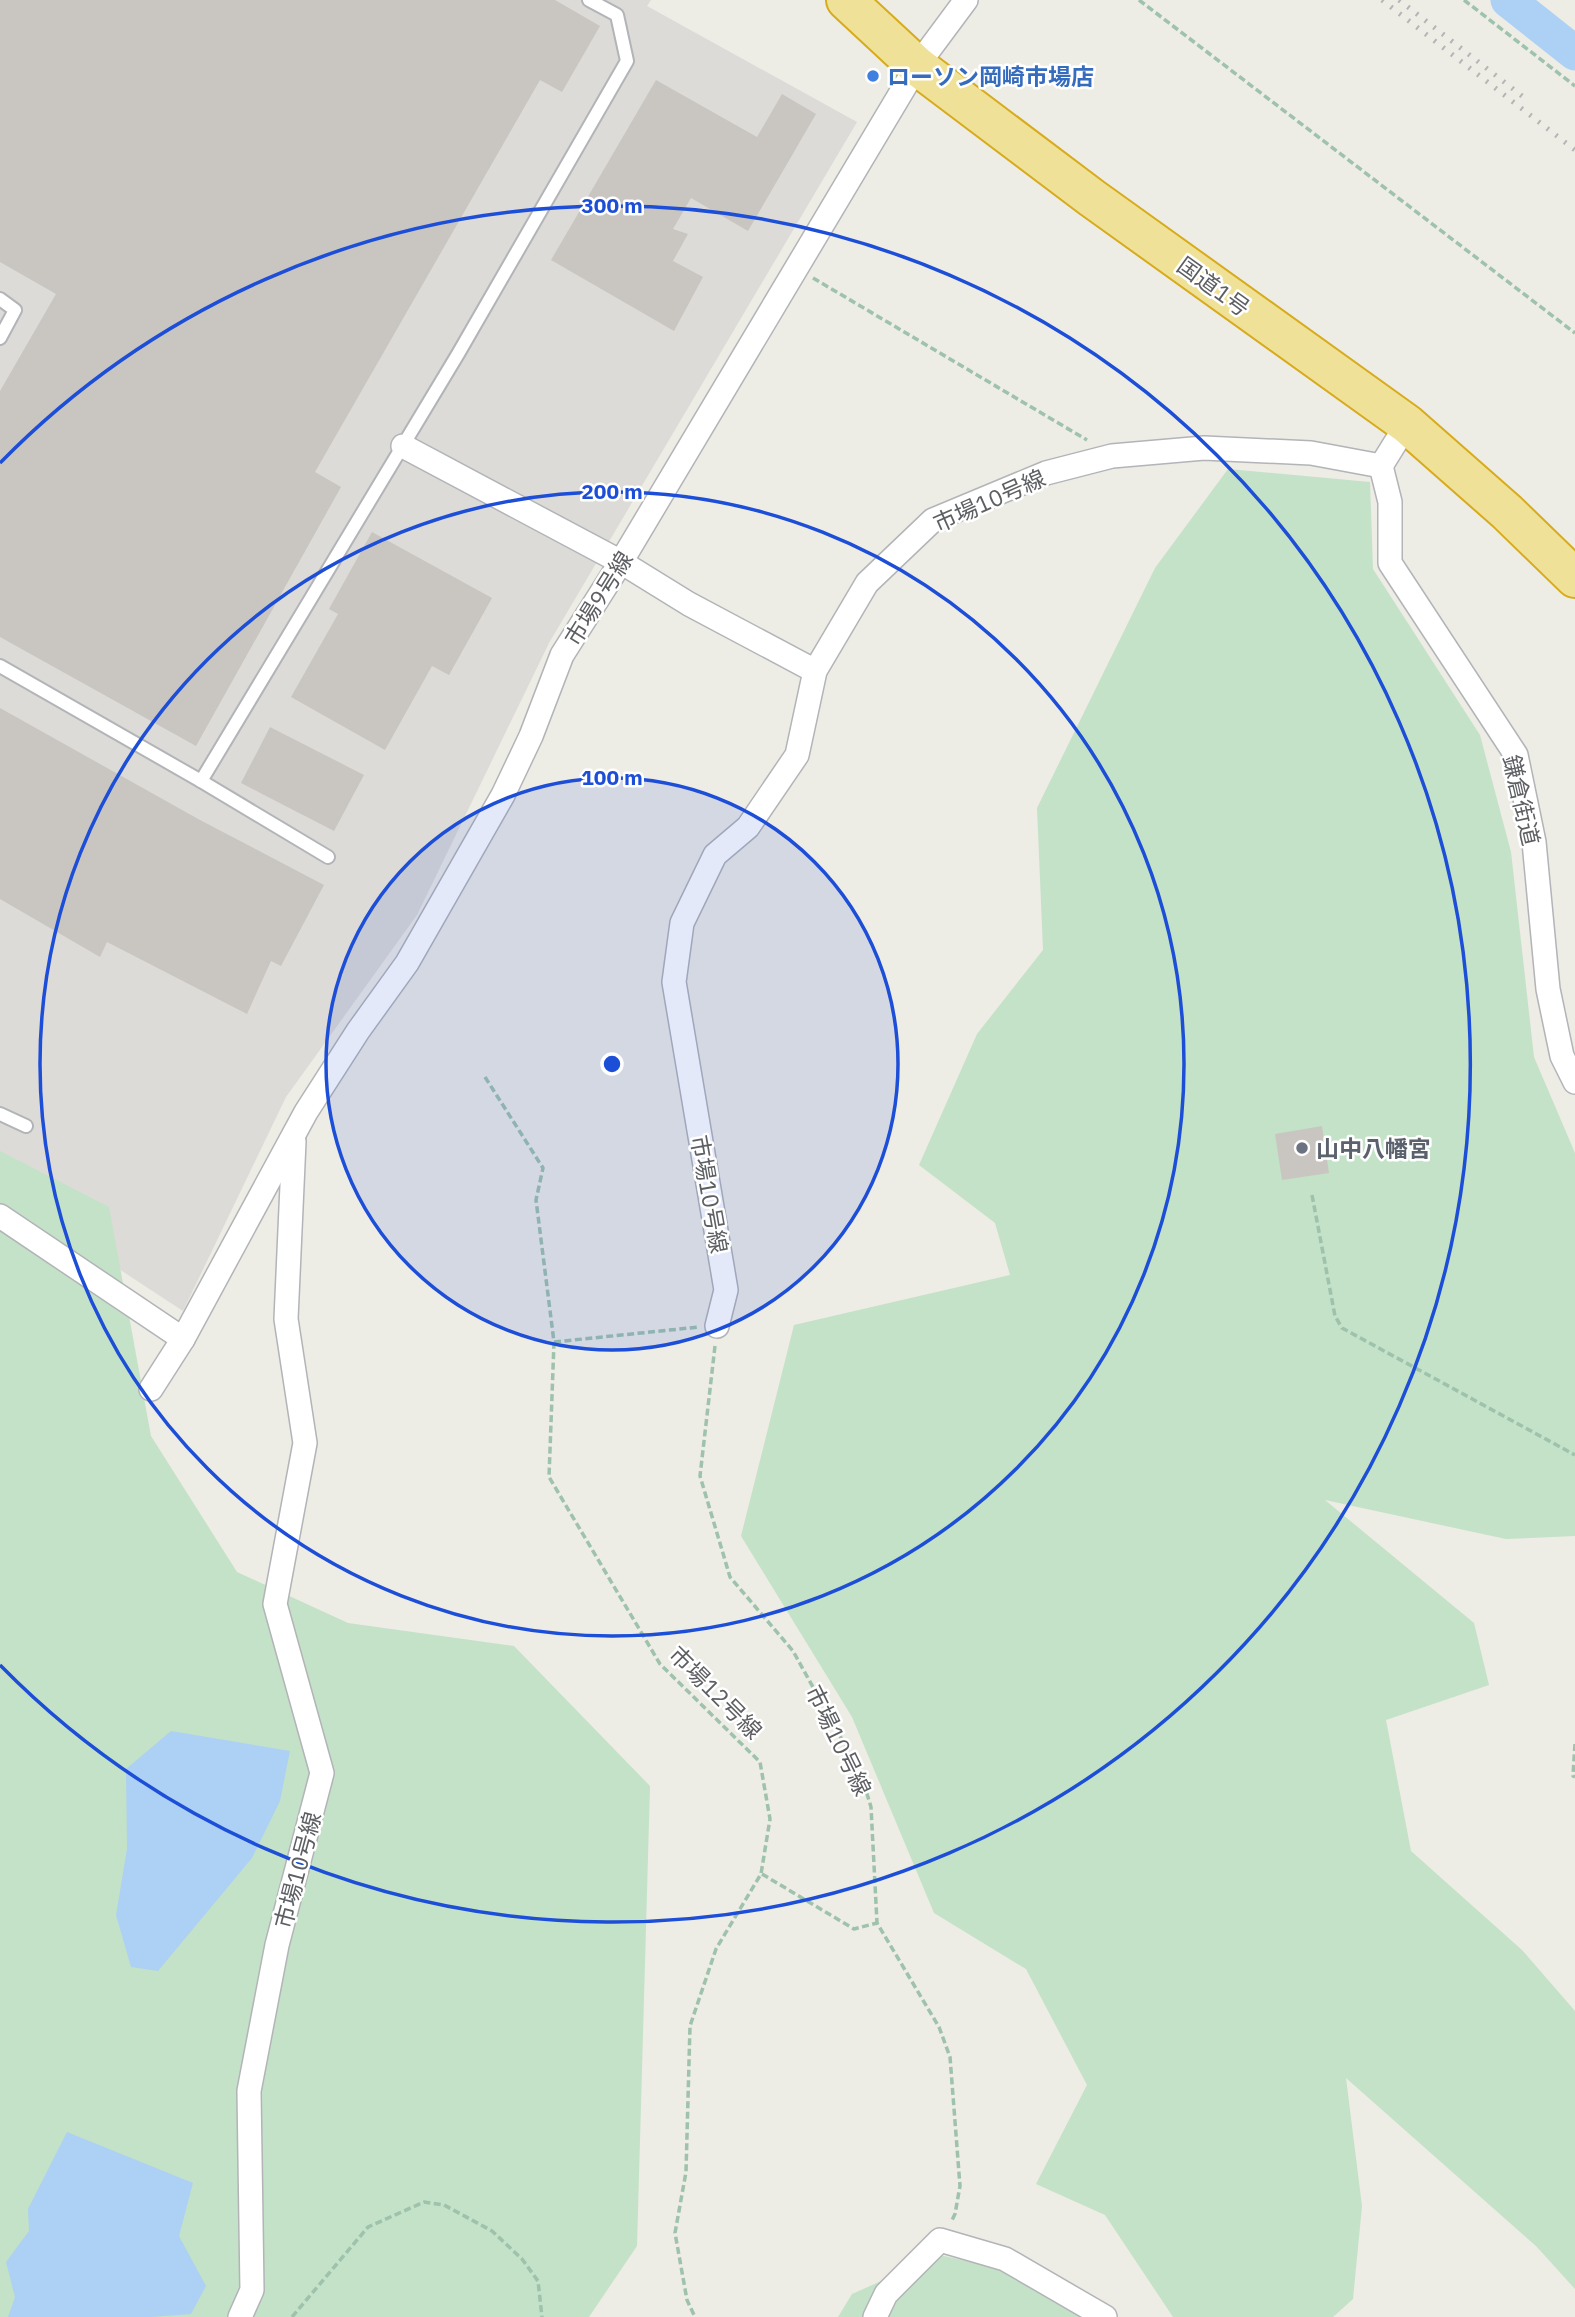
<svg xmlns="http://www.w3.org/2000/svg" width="1575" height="2317" viewBox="0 0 1575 2317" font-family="'IBM Plex Sans','Noto Sans JP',sans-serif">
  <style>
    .industrial { fill: #dcdbd7 }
    .green { fill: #c4e2c7 }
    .water { fill: #add0f5 }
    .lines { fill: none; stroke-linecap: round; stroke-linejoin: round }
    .river { stroke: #add0f5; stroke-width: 35 }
    .building { fill: #c9c6c1 }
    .lane-casing { stroke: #b2b4b8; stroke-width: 16 }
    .street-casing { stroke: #b2b4b8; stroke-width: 26 }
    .highway-casing { stroke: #d7ab1b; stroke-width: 42 }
    .path { stroke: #9ec2ab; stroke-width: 3.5; stroke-dasharray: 7 3.5; stroke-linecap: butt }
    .lane { stroke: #fff; stroke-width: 12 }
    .street { stroke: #fff; stroke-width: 23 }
    .highway { stroke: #f0e199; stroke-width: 38 }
    .rail { stroke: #b4b5b5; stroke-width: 5; stroke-dasharray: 2 9; stroke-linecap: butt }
    .ring { fill: none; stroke: #1d4ed8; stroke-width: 3.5 }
    .shop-dot { fill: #3f7fe0; stroke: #fff; stroke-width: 2.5 }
    .worship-dot { fill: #6b7280; stroke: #fff; stroke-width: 2.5 }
    .labels { text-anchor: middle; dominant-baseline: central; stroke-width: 5; stroke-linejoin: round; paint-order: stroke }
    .shop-label { font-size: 23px; font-weight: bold; fill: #366cbe; stroke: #fff; text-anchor: start }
    .street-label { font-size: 23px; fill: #5d5f63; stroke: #fff }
    .worship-label { font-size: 23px; font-weight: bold; fill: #5b616d; stroke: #fff; text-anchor: start }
    .centre { fill: #1d4ed8; stroke: #fff; stroke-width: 3.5 }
    .ring-label { font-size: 21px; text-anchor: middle; font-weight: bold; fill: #1d4ed8; stroke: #fff; stroke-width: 5; stroke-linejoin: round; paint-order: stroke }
  </style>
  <rect width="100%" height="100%" fill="#edece5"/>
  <polygon class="industrial" points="0,0 651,0 647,6 857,122 549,643 417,915 286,1097 183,1311 0,1191"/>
  <g class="green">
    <polygon points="1228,469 1370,482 1373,569 1480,735 1511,852 1534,1057 1575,1153 1575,1536 1506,1539 1325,1500 1474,1623 1489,1685 1386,1720 1411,1851 1522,1950 1575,2011 1575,2289 1536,2246 1346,2078 1362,2206 1353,2299 1333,2317 1173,2317 1105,2215 1036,2184 1087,2085 1026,1969 934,1913 852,1717 741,1536 794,1325 1010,1275 995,1223 919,1165 977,1034 1043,950 1037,808 1155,568"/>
    <polygon points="0,1151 109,1207 151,1436 237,1572 348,1623 514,1646 650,1786 637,2246 589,2317 0,2317"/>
    <polygon points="940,2255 1009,2271 1081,2317 838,2317 852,2294"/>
  </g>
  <g class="water">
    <polygon points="171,1731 290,1751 280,1801 252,1858 158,1971 131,1967 116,1915 127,1849 126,1769"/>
    <polygon points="67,2132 193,2183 179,2236 206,2286 191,2314 151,2317 8,2317 15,2297 6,2262 29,2231 28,2209"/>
  </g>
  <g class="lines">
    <polyline class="river" points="1508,0 1575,53"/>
  </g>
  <g class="building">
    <polygon points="0,0 555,0 600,26 562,92 540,80 315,472 341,487 196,746 0,637 0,391 56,294 0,262"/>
    <polygon points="656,80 757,137 782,94 816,114 748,231 691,198 673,229 688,234 673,261 703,277 674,331 551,260"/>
    <polygon points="372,532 492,598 449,675 432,666 385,750 291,697 338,614 329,609"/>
    <polygon points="0,708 200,820 324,885 281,966 271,961 247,1014 107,942 100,957 0,899"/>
    <polygon points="270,727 364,775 334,831 241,783"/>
    <polygon points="1322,1126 1329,1173 1282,1180 1275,1134"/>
  </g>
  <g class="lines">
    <defs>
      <g id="lane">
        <polyline points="0,299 15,310 0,338"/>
        <polyline points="0,666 201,781 328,857"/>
        <polyline points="201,781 458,354 627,61 617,15 589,0"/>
        <polyline points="0,1114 26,1126"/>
      </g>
      <g id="street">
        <polyline points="403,446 621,562 689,604 815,671"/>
        <polyline points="1381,466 1390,502 1390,563 1516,755 1534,842 1548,989 1562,1056 1575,1082"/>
        <polyline points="1381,466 1407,424"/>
        <polyline points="0,1216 183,1339"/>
        <polyline points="717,1326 726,1290 674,982 682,923 715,855 748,827 797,755 815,671 867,583 933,520 1046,473 1112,456 1204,448 1311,453 1381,466"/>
        <polyline points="151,1389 183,1339 306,1112 358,1031 407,963 503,795 531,736 562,655 621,562 917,66 966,0"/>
        <polyline points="240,2317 252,2290 249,2091 277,1945 322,1773 275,1604 305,1443 286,1319 294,1141"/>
        <polyline points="875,2317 886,2294 940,2240 1005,2259 1105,2317"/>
      </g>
      <polyline id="highway" points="846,0 917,66 1092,198 1407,424 1507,512 1575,578"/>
    </defs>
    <use href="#lane" class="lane-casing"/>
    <use href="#street" class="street-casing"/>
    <use href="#highway" class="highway-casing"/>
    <g class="path">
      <polyline points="1139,0 1575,333"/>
      <polyline points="1464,0 1575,86"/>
      <polyline points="813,278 1087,440"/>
      <polyline points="485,1077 543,1168 536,1200 554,1342 549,1477 660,1664 760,1762 770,1819 761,1874 716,1949 690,2026 686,2172 675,2233 687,2300 695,2317"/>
      <polyline points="1312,1195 1335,1316 1342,1328 1575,1455"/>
      <polyline points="554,1342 699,1327"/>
      <polyline points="715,1346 700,1476 730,1577 793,1651 861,1774 871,1807 877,1923 939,2027 950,2057 960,2186 955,2214 951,2222"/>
      <polyline points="1575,1744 1573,1776 1575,1777"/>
      <polyline points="762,1874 854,1929 877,1923"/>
      <polyline points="292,2317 368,2227 424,2202 444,2205 492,2231 522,2259 538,2281 542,2317"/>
    </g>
    <use href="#lane" class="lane"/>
    <use href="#street" class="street"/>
    <use href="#highway" class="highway"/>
    <g class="rail">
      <polyline points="1382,0 1575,150"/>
      <polyline points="1399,0 1526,99"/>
    </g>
  </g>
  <circle cx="612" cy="1064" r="286" fill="#1d4ed8" fill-opacity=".12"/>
  <g class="ring">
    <circle cx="612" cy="1064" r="286"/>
    <circle cx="612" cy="1064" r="572"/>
    <path d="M0 463A858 858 0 1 1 0 1665"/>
  </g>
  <circle class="shop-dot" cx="873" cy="76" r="7"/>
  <circle class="worship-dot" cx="1302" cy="1148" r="7"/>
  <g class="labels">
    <g class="shop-label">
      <text x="887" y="76">ローソン岡崎市場店</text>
    </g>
    <g class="street-label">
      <text transform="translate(1214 286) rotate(36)">国道1号</text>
      <text transform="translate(989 500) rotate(-24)">市場10号線</text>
      <text transform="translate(598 598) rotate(-58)">市場9号線</text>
      <text transform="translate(1522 800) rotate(77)">鎌倉街道</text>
      <text transform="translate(710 1194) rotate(80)">市場10号線</text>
      <text transform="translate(716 1692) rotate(45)">市場12号線</text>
      <text transform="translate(839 1740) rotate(64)">市場10号線</text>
      <text transform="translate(297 1870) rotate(-75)">市場10号線</text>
    </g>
    <g class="worship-label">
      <text x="1316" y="1148">山中八幡宮</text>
    </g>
  </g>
  <circle cx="612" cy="1064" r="10" class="centre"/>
  <g class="ring-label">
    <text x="612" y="213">300 m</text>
    <text x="612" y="499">200 m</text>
    <text x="612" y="785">100 m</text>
  </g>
</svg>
